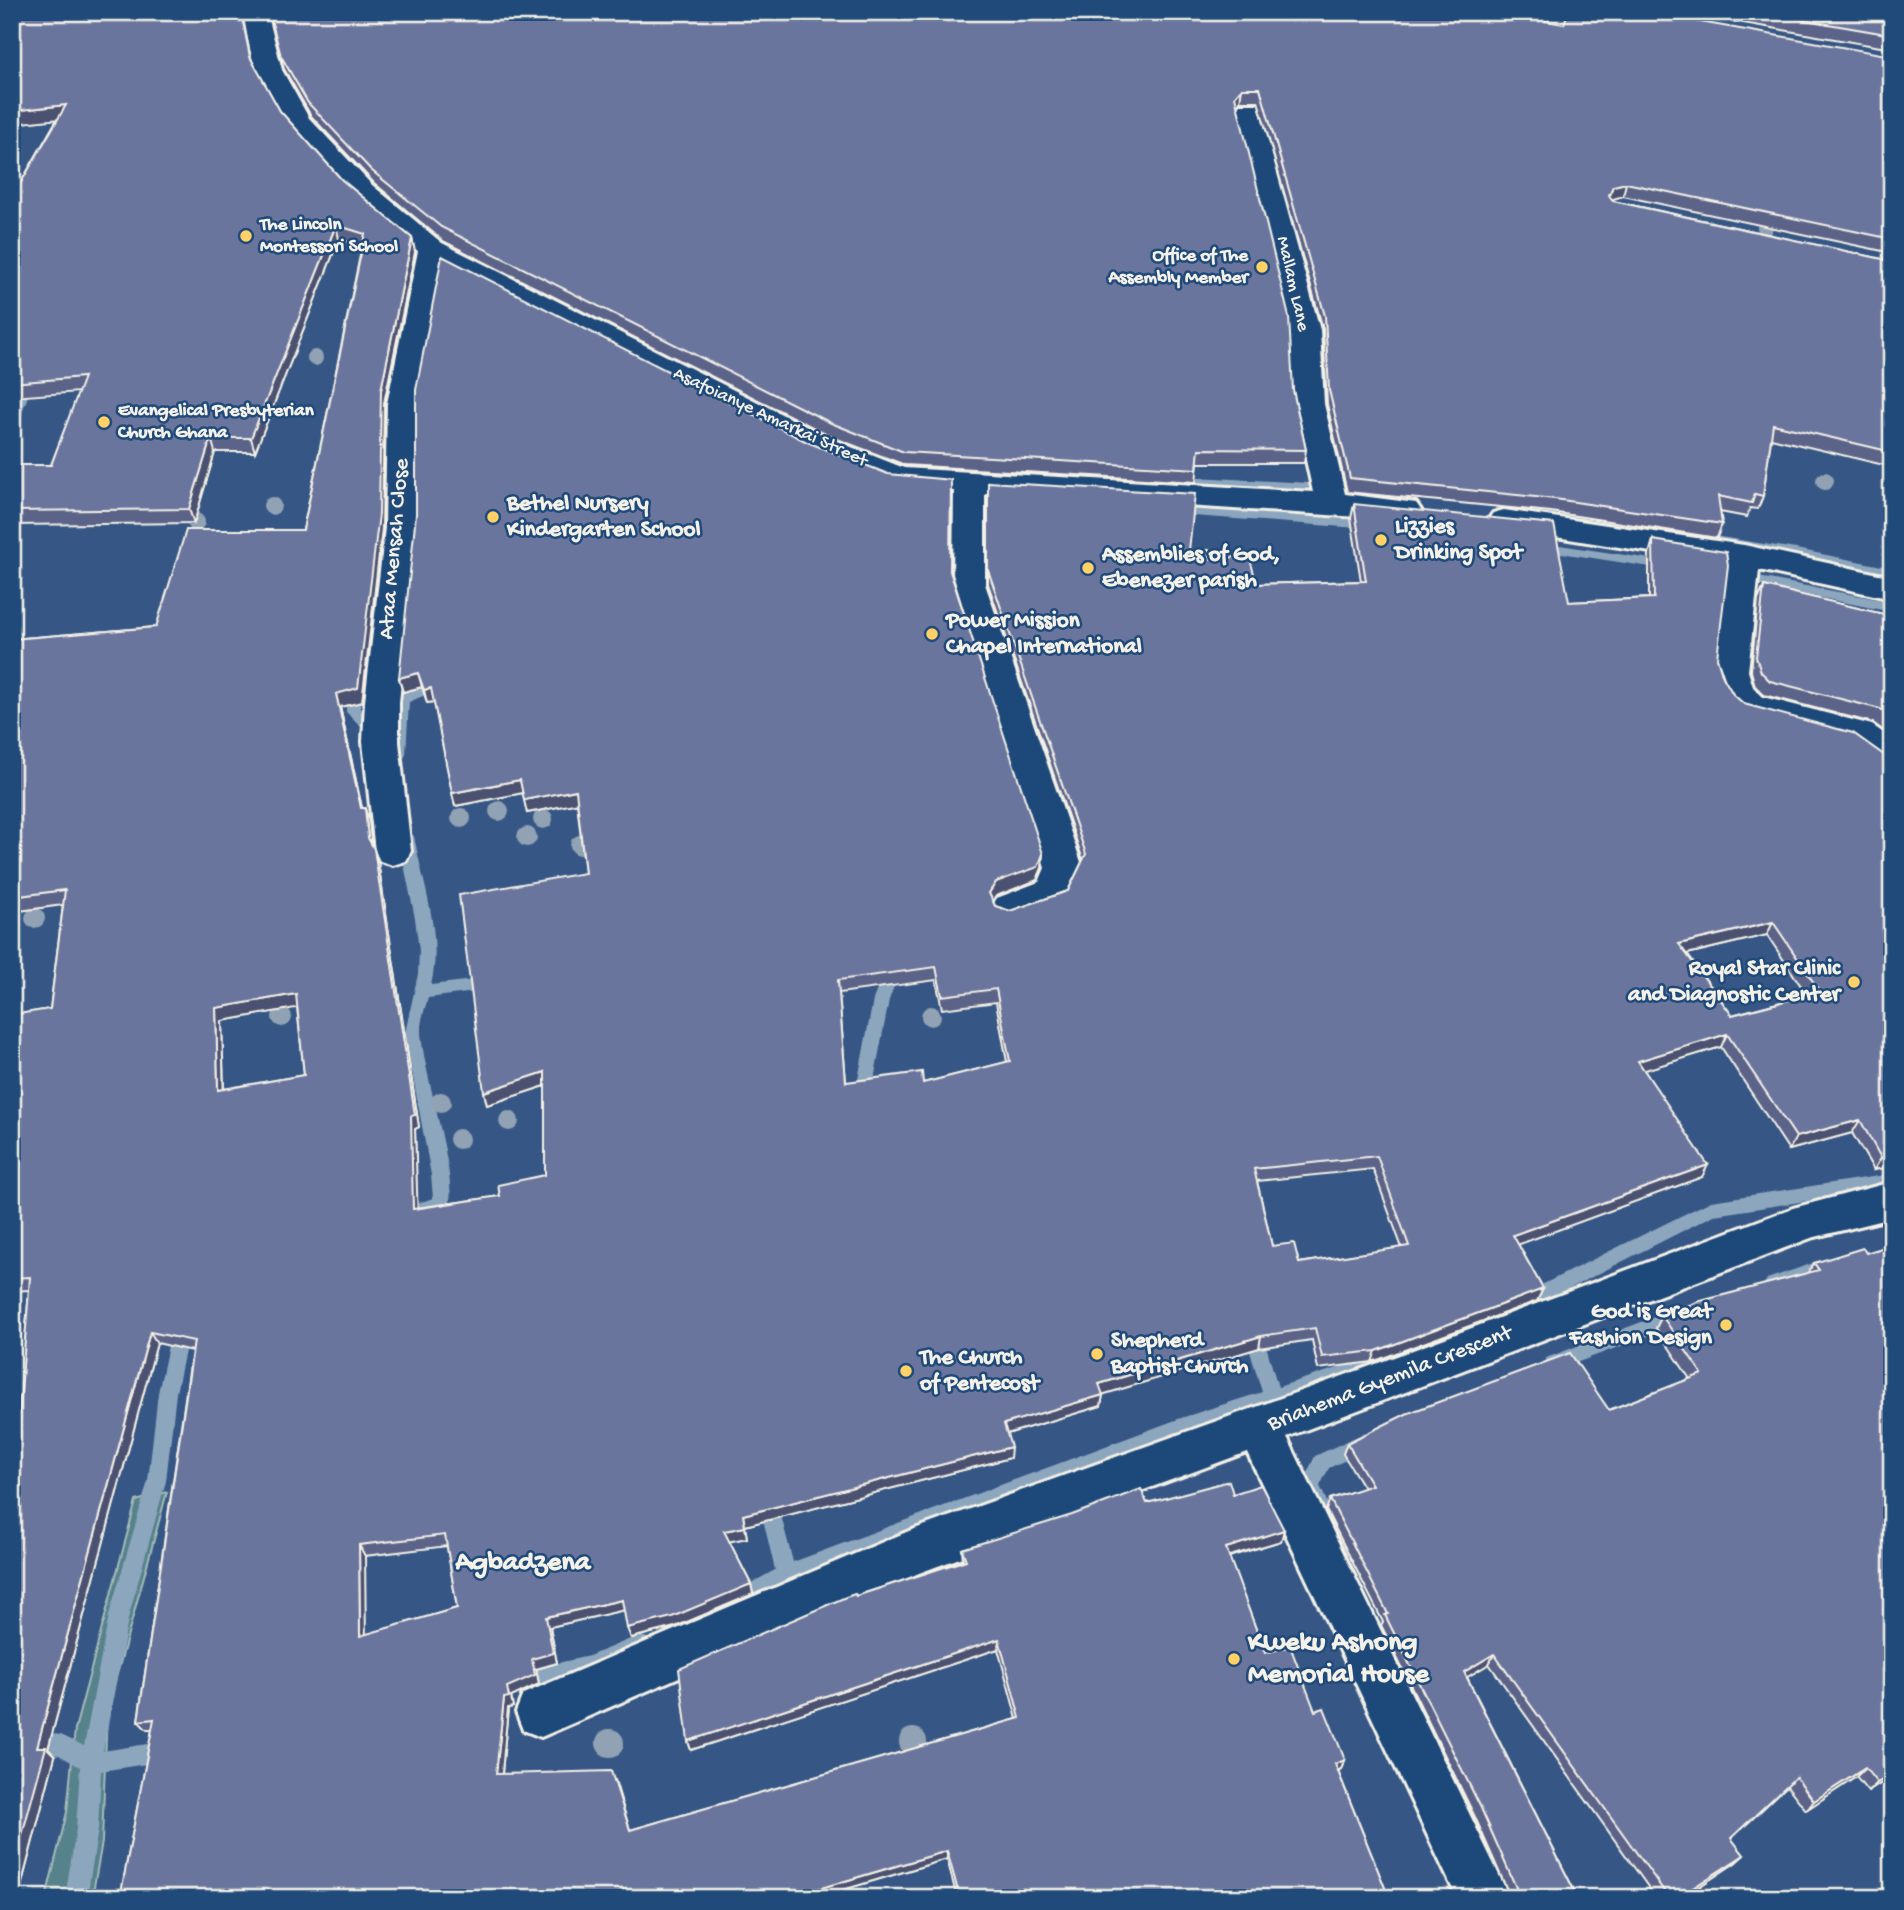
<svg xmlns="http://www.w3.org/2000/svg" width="1904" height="1910" viewBox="0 0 1904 1910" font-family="'Gochi Hand',sans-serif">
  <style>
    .green { fill: #56828b; stroke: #a5baba; stroke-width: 2 }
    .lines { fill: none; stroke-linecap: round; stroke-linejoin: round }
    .stream { fill: #8ca6be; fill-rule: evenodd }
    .street-casing { stroke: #f4f1e8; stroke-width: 6 }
    .street { fill: #1f4a7a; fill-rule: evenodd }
    .tree { fill: #91a2b4 }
    .wall { fill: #5c6488; stroke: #f4f1e8; stroke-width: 2; fill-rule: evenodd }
    .shaded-wall { fill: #4b516f; stroke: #f4f1e8; stroke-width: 2 }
    .building { fill: #6b749e; stroke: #f4f1e8; stroke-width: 2; fill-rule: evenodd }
    .poi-dot { fill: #ffd166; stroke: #1f4a7a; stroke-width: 2.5 }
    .labels { text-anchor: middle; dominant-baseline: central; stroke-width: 5; stroke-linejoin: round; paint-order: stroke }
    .far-poi-label { font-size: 19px; font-weight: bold; fill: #f4f1e8; stroke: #1f4a7a; text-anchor: start }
    .far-street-label { font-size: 19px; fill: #f4f1e8; stroke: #1f4a7a }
    .poi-label { font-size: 23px; font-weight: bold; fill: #f4f1e8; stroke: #1f4a7a; text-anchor: start }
    .street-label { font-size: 23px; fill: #f4f1e8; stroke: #1f4a7a }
    .near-neighbourhood-label { font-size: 28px; font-weight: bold; fill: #f4f1e8; stroke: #1f4a7a }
    .near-poi-label { font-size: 28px; font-weight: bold; fill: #f4f1e8; stroke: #1f4a7a; text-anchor: start }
  </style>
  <rect width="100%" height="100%" fill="#365785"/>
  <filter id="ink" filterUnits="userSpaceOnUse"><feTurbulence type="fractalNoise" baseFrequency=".0143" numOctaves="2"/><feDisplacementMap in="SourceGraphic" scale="14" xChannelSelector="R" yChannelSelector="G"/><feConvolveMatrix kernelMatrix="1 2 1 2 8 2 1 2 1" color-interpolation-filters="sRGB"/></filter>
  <g filter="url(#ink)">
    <polygon class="green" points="167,1492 107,1711 102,1842 92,1898 46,1898 67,1812 75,1729 136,1501"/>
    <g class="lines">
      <g class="stream">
        <path d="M287,59L292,62C314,131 362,169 416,214C427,223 436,235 448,243V247H440L433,242C373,184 308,146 282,62Z"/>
        <polygon points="525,285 578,302 580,304 574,308 521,291 519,289"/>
        <path d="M23,389L29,393L18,423L12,427C12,414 10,395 23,389Z"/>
        <polygon points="815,424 880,455 882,458 876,462 872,461 811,431 811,425"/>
        <polygon points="935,467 1045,469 1051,473 1045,477 930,474 929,471"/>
        <polygon points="1176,476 1367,486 1373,490 1367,494 1171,483 1171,477"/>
        <polygon points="1500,502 1796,549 1892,568 1892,576 1796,557 1495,509 1495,503"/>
        <polygon points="388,504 395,508 381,586 374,590 367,586 381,508"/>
        <polygon points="1171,507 1372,521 1379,525 1372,529 1166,514 1164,511"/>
        <polygon points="1540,542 1670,562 1677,566 1670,570 1535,549 1535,543"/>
        <polygon points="1737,573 1892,602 1892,612 1732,580 1730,577"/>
        <polygon points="441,678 446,680 448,683 446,686 409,702 406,754 404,758 394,758 392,754 396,689 403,684 408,686 410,691"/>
        <polygon points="354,679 361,684 360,710 385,732 387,736 385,740 375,740 346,712 347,684"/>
        <path d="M406,830L414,836C423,884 443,936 431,985L490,978L496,980L498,984L496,988L490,990L428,998C425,1008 421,1019 421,1030C421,1067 461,1183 448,1208L417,1218L411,1216L408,1211L411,1206L433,1198L431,1175L405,1033L418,974L419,951L415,918L398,836Z"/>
        <polygon points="892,964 898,966 900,970 889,1000 870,1101 868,1106 862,1108 856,1106 854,1101 873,1000 884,970 886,966"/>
        <polygon points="1892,1174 1892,1188 1714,1215 1527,1310 1521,1312 1515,1310 1512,1304 1515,1298 1711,1201"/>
        <polygon points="1828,1258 1834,1261 1837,1266 1834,1271 1773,1292 1767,1289 1764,1284 1767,1279"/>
        <polygon points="1676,1309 1682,1311 1685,1317 1682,1323 1552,1372 1546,1370 1543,1364 1546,1358"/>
        <polygon points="181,1319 187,1321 190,1327 176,1393 166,1481 129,1615 103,1751 166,1741 173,1744 176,1751 173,1758 166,1761 101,1771 98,1829 87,1898 65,1898 76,1829 80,1767 59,1755 12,1749 12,1729 61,1735 84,1746 109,1615 148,1481 158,1393 172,1327 175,1321"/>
        <polygon points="1252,1320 1258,1322 1261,1328 1278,1387 1350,1364 1409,1340 1415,1342 1418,1348 1415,1354 1352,1379 1181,1436 830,1565 793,1581 710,1627 703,1630 696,1627 693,1620 696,1613 775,1570 758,1498 761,1492 768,1489 775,1492 793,1562 1181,1418 1262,1392 1243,1328 1246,1322"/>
        <polygon points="1364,1433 1371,1436 1373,1442 1371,1448 1329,1468 1320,1486 1328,1504 1325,1510 1318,1513 1311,1510 1301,1486 1315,1456"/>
        <polygon points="640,1635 647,1638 650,1645 647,1652 589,1676 517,1692 510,1689 507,1682 510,1675 517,1672 589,1656"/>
        <polygon points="1437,1738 1444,1741 1525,1898 1502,1898 1427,1748 1430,1741"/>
      </g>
      <defs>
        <g id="street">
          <path d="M243,12H267L282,70L309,118L372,185L442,243L831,439L904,468L1313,492L1294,404L1290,330L1236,109L1240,104H1258L1320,330L1324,404L1345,494L1416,503L1421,510L1416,517L1405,520L985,493V584L1083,868L1066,902L1010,922L997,918L991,908L997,898L1039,882L1045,868L953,584L954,491L889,485L809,453L443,266L417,404V528L399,702V742L411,851L406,861L393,865L380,861L375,851L363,742L365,702L385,528L387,404L418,251C355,201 287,146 256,69C249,51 247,31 243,12Z"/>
          <path d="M1504,510L1744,545L1892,577V599L1759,570L1748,671L1753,687L1763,697L1872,725L1892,739V770L1879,766L1848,744L1739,715C1725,703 1717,688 1714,671L1727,564L1493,527L1488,520L1493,513Z"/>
          <polygon points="1892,1182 1892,1218 1811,1238 1287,1437 1510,1898 1457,1898 1247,1452 919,1573 541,1737 523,1730 516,1712 523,1694 909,1531 1365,1368 1793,1208"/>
        </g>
      </defs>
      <use href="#street" class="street-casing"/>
      <use href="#street" class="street"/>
    </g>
    <g class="tree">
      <circle cx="1765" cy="227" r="8"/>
      <circle cx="315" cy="358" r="8"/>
      <circle cx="1825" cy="481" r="9"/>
      <circle cx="272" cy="506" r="9"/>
      <circle cx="196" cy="522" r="9"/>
      <circle cx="499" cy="811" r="10"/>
      <circle cx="461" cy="818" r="10"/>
      <circle cx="543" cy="819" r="10"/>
      <circle cx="527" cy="837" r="10"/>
      <circle cx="580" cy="845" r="10"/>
      <circle cx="35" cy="918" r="10"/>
      <circle cx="931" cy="1016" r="10"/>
      <circle cx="282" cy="1017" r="10"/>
      <circle cx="441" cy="1102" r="10"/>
      <circle cx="509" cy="1121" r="10"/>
      <circle cx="459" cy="1139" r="10"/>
      <circle cx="913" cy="1742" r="14"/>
      <circle cx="610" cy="1743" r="14"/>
    </g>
    <g class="wall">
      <path d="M12,12H241L251,59L280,111L342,180L412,238L415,252L384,403L382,528L362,702L340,707L362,808L369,821L372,845L378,862L419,1127L415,1129L417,1208L500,1196L545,1175V1086L487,1105L484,1092L585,873L577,803L527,813L523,793L455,806L434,702L427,703L422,687L403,692L399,678L951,571L1042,868L1037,880L996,896L993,901L995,906L1010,911L1068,891L1083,860L988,584V482L1211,559L1257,584L1361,581L1351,518L1354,504L1569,602L1649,598V554L1653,540L1717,658L1892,1166L1874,1170L1852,1133L1789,1150L1721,1047L1644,1070L1702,1177L1518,1244L1543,1289L1537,1301L1372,1362L1318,1369L1312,1340L1259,1348L1103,1394L1101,1406L1007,1434L1010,1458L745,1526L747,1538L729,1541L751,1584L753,1594L675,1627L631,1638L624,1610L550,1627L557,1663L536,1669L539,1684L511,1697L513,1707L508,1708L502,1774L615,1780L630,1830L1017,1719L998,1649L691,1750L688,1741L856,1596L963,1561L962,1549L1147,1503L1233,1494L1284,1530L1281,1541L1229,1557L1265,1653L1315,1711L1345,1760L1341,1769L1338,1771L1389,1898H957L947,1859L816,1898H120L152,1730H147L138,1721L192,1351L157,1343L48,1749L55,1756L18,1898L16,1455L29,1290L12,1291V1015L50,1009L63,905L12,912V639L156,627L303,530L362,246L339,239L255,452H215L194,523L12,525V465H51L79,392L12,397V191H16L57,119L12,124ZM1767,935L1807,995L1732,1015L1687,954ZM936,980L942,1009L996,1002L1007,1062L923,1083L846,1082L839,993ZM297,1007L304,1075L224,1089L222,1021ZM1373,1169L1402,1248L1299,1263L1272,1246L1257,1181ZM447,1546L457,1608L365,1635V1556Z"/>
      <polygon points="269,12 1564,24 1892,56 1892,253 1623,196 1612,199 1613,201 1892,261 1892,467 1771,438 1763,496 1758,509 1750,508 1747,517 1720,512 1722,524 1717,538 1551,512 1347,492 1327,404 1323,329 1258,101 1240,101 1237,105 1293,390 1306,450 1304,463 1198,463 1196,482 905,465 832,437 443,241 374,183 311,116 284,69"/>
      <polygon points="1680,12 1892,12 1892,49"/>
      <polygon points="1764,586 1892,616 1892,737 1873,723 1764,695 1755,686 1751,671 1758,600"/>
      <polygon points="1892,1245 1892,1781 1889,1778 1868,1792 1856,1777 1806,1810 1787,1786 1731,1839 1744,1855 1735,1863 1682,1898 1656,1898 1489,1664 1467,1677 1578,1898 1508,1892 1475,1817 1381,1625 1383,1622 1326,1510 1330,1499 1364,1488 1343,1454 1347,1443 1609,1410 1690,1379 1656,1328 1662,1316 1807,1274 1814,1263 1866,1253"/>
    </g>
    <g class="shaded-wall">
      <polygon points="1242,88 1240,101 1233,110 1235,96"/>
      <polygon points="66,105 70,118 12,124 12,111"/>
      <polygon points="1626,183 1623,196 1610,200 1609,195 1613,186"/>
      <polygon points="336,225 339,239 255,452 251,438"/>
      <polygon points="412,238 415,252 384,403 382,528 362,702 340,707 365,822 361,808 336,694 381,390"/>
      <polygon points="211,438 215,452 194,523 189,509"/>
      <polygon points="12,603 16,610 12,622"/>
      <polygon points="418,673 422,687 403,692 399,678"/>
      <polygon points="431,688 435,702 427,703 424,690"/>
      <polygon points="520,780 523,793 455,806 452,793"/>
      <polygon points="576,790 579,803 527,813 524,800"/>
      <polygon points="365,808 369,821 372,851 368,838"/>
      <polygon points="374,849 378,862 419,1127 415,1129 418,1221 413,1209"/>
      <polygon points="1043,854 1042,868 1037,880 996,896 989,907 989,893 996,882"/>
      <polygon points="1773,922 1767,935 1674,957 1679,944"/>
      <polygon points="296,994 301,1007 222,1021 224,1103 218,1090 216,1008"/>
      <polygon points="1727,1034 1721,1047 1632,1074 1638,1061"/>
      <polygon points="545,1072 548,1085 487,1105 484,1092"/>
      <polygon points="1860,1120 1852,1133 1789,1150 1796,1137"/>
      <polygon points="1892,1156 1892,1166 1874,1170 1881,1158"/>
      <polygon points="1708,1165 1702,1177 1509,1248 1513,1235"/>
      <polygon points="1543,1289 1537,1301 1372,1362 1376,1351"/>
      <polygon points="150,1332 157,1343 48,1749 55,1756 18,1898 12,1898 12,1872 37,1747"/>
      <polygon points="1261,1336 1259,1348 1098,1396 1099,1384"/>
      <polygon points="1103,1395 1101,1406 1003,1435 1004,1424"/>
      <polygon points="1011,1447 1010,1458 745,1526 743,1515"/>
      <polygon points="745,1527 747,1538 727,1542 724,1531"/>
      <polygon points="1284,1530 1281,1541 1223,1558 1226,1548"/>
      <polygon points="359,1545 365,1556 366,1646 360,1636"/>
      <polygon points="751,1584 753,1594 675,1627 631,1638 627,1628"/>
      <polygon points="622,1600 625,1610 550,1627 557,1663 536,1669 539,1684 511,1697 513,1707 508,1708 501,1783 496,1774 504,1698 507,1687 532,1659 546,1617"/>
      <polygon points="999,1639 998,1649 691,1750 688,1741"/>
      <polygon points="1494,1654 1489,1664 1459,1682 1464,1672"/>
      <polygon points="1345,1760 1341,1769 1331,1773 1335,1764"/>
      <polygon points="1865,1768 1856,1777 1806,1810 1814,1801"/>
      <polygon points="1892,1774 1892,1776 1868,1792 1877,1783"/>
      <polygon points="947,1851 947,1859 816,1898 813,1898 811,1891"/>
      <polygon points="1744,1855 1735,1863 1682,1898 1677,1898"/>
    </g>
    <g class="building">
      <path d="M12,12H241L250,57L280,111L342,180L412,238L381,390L379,514L358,688L336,694L361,808H365L368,838L374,849L415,1115L411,1116L413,1209L500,1196L498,1185L545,1175V1072L484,1092L459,895L585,873L576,790L524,800L520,780L452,793L431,688L424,690L418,673L399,678L416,514V390L442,256L807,442L888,474L951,480L950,571L1043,854L1038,867L996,882L989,893L995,906L1010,911L1068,891L1086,854L988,570V482L1195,494L1189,551L1209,550L1211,559L1249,556L1257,584L1366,581L1354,504L1554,524L1569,602L1654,598L1653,540L1726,552L1728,565L1717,658L1723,677L1733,694L1744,704L1853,733L1884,755L1892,757V1156L1881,1158L1860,1120L1796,1137L1727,1034L1638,1061L1708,1165L1513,1235L1543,1289L1376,1351L1322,1357L1315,1328L1261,1336L1099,1384L1103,1395L1004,1424L1011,1447L743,1515L745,1527L724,1531L751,1584L672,1617L627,1628L622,1600L546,1617L553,1653L532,1659L535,1675L507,1687L509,1697L504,1698L496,1774L611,1771L630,1830L1020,1718L999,1639L688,1741L679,1669L846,1597L855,1594L856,1596L966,1560L962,1549L1072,1515L1141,1489L1147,1503L1229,1481L1233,1494L1261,1485L1284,1530L1226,1548L1265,1653L1290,1646L1315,1711L1324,1708L1345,1760L1335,1764L1389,1898H960L947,1851L811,1891L813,1898H120L154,1719L138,1721L194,1341L150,1332L37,1747H46L12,1872V1455H16L30,1277L12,1278V1164L15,1143H12V1015L50,1009L65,890L12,897V639L156,627L186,530H303L365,234L336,225L251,438H211L189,509L12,511V465H51L84,377L12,383V191H16L66,105L12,111ZM1773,922L1820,992L1732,1015L1679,944ZM936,967L942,996L996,989L1010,1061L923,1083L922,1072L846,1082L838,980ZM296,994L304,1075L218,1090L216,1008ZM1377,1156L1409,1246L1299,1263L1294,1243L1272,1246L1254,1169ZM445,1535L457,1608L360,1636L359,1545Z"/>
      <polygon points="269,12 1496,12 1564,24 1568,12 1644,12 1892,56 1892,239 1626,183 1613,186 1609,195 1613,201 1892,261 1892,452 1773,424 1763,496 1755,494 1752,503 1718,496 1722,524 1555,499 1350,478 1329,390 1325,316 1260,88 1242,88 1235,96 1289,317 1293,390 1306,450 1199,449 1197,469 904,452 831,423 441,227 371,170 308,103 281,56"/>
      <polygon points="1758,12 1892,12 1892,35"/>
      <polygon points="1764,586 1892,616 1892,718 1880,709 1770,681 1761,672 1756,657"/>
      <polygon points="1892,1245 1892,1774 1877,1783 1865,1768 1814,1801 1796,1777 1731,1838 1744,1855 1677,1898 1669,1898 1494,1654 1464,1672 1578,1898 1453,1898 1463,1893 1518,1892 1481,1808 1385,1615 1388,1614 1330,1499 1372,1485 1347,1443 1406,1414 1570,1353 1609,1410 1702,1374 1662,1316 1697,1302 1819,1270 1814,1263 1863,1248 1866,1253"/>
      <polygon points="1892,1890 1892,1898 1887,1898 1885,1896"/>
    </g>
  </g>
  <g class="poi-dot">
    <circle cx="246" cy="236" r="7"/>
    <circle cx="1262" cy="267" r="7"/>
    <circle cx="104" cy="422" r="7"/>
    <circle cx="493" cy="517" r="7"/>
    <circle cx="1381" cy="540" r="7"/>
    <circle cx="1088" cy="568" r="7"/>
    <circle cx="932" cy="634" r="7"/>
    <circle cx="1854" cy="982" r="7"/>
    <circle cx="1726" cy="1325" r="7"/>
    <circle cx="1097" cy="1354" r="7"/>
    <circle cx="906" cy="1371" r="7"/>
    <circle cx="1234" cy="1659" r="7"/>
  </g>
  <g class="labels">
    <g class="far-poi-label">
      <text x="260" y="225">The Lincoln<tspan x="260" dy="22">Montessori School</tspan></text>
      <text x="1248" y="256" text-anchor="end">Office of The<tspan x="1248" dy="22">Assembly Member</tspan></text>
      <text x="118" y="411">Evangelical Presbyterian<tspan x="118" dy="22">Church Ghana</tspan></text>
    </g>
    <g class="far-street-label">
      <text transform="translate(1292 284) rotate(77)">Mallam Lane</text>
      <text transform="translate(770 418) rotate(25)">Asafoianye Amarkai Street</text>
    </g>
    <g class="poi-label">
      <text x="507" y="504">Bethel Nursery<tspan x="507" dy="26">Kindergarten School</tspan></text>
      <text x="1395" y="527">Lizzies<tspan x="1395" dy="26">Drinking Spot</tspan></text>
      <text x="1102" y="555">Assemblies of God,<tspan x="1102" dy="26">Ebenezer parish</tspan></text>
      <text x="946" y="621">Power Mission<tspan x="946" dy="26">Chapel International</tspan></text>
      <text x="1840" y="969" text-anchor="end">Royal Star Clinic<tspan x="1840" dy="26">and Diagnostic Center</tspan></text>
      <text x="1712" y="1312" text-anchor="end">God is Great<tspan x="1712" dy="26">Fashion Design</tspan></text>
      <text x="1111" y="1341">Shepherd<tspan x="1111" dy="26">Baptist Church</tspan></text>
      <text x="920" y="1358">The Church<tspan x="920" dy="26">of Pentecost</tspan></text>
    </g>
    <g class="street-label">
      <text transform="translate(395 549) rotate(-85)">Ataa Mensah Close</text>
      <text transform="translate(1390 1379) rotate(-21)">Briahema Gyemila Crescent</text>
    </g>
    <g class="near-neighbourhood-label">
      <text x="523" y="1563">Agbadzena</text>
    </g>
    <g class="near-poi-label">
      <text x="1248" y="1643">Kweku Ashong<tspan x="1248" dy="32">Memorial House</tspan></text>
    </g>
  </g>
  <rect width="1904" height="1910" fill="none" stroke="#1f4a7a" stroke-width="42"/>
  <rect x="21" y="21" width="1862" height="1868" fill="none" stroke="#f4f1e8" stroke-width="2.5" filter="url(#ink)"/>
</svg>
